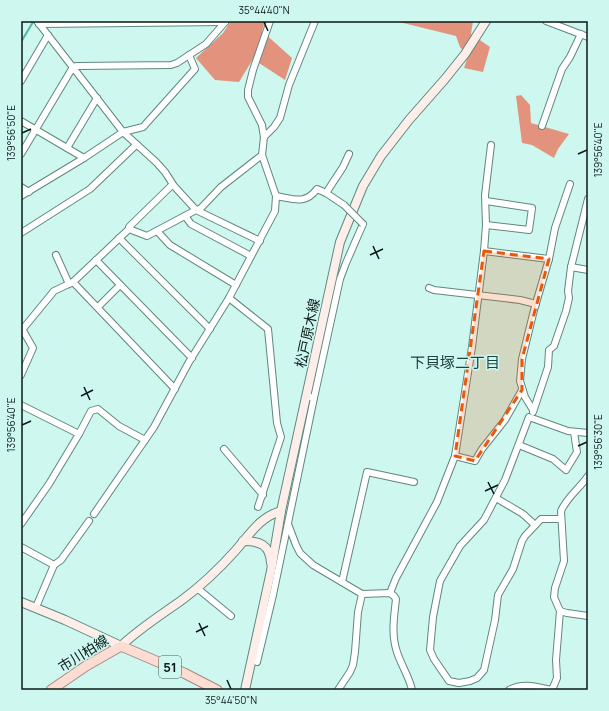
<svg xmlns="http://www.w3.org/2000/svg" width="609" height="711" viewBox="0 0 609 711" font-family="Manrope,'Noto Sans JP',sans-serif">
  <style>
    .forest { fill: #e3937d }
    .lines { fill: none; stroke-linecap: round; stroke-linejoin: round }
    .stream { stroke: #4cb9a8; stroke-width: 2 }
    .street-casing { stroke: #61877f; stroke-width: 8 }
    .secondary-casing { stroke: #61877f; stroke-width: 10 }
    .primary-casing { stroke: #a7897e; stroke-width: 11 }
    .street { stroke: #fff; stroke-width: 6 }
    .secondary { stroke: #feeee9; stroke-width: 8 }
    .primary { stroke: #fddcd3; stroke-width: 9 }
    .street-bridge-casing { stroke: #61877f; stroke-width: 8; stroke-linecap: butt }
    .street-bridge { stroke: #fff; stroke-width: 6 }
    .marked { fill: #e8590c; fill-opacity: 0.2; stroke: #e8590c; stroke-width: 3; stroke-dasharray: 8 5; stroke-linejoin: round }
    .ticks { fill: none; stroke: #0b1a17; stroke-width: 1.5 }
    .labels { text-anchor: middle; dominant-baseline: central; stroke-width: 3; stroke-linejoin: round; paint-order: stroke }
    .shield { fill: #cef7ef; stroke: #465c58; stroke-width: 1 }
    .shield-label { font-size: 13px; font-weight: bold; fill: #0b1a17 }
    .street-label { font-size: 14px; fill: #0b1a17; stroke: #cef7ef }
    .neighbourhood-label { font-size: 15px; fill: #1f433d; stroke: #cef7ef }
    .neatline { fill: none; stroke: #0b1a17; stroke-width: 1.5 }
    .ticks-label { font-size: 10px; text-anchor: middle; fill: #0b1a17 }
  </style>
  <rect width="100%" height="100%" fill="#cef7ef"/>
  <g class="forest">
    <polygon points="231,21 265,21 262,31 292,58 285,80 253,59 239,82 215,80 196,58 223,33"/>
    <polygon points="395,21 473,21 471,34 490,47 483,72 464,68 468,56 460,47 456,36"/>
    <polygon points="521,95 530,105 531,123 569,134 558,149 554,158 532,145 522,143 516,96"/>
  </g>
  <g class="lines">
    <polyline class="stream" points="21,42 33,22"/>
    <defs>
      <g id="street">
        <polyline points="37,21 123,132 156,162 165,172 174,186 196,210 200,209 221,187 262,155"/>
        <polyline points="546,21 588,37"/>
        <polyline points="39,24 225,22"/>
        <polyline points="21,81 48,35"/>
        <polyline points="21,121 84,158"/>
        <polyline points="542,126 562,69 570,57 581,34"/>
        <polyline points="264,137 274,127 280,118 289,85 315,21"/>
        <polyline points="67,148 97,98"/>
        <polyline points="21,154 73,67 77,66 171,65 177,63 206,44 226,21"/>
        <polyline points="21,187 29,192"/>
        <polyline points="326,193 343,167 349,154"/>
        <polyline points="21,196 84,158 123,132 143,127 195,69 189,55"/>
        <path d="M276,196C294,199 305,205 317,189L326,193L344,205"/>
        <polyline points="486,201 532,208 529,230 486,225"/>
        <polyline points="185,216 191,224 251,256"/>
        <polyline points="129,229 129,227 172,185"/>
        <polyline points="157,231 170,245 236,285"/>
        <polyline points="21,233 90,189 136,145"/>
        <polyline points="119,238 210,329"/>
        <polyline points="484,251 549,259"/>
        <polyline points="56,255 69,284"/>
        <polyline points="96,260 192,358"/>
        <polyline points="571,267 588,270"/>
        <polyline points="73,282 175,389"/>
        <polyline points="429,288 434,290 520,300 536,304"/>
        <polyline points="229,298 268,329 277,423 281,437 258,507"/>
        <polyline points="98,307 120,285"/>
        <polyline points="21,327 33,348 21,375"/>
        <polyline points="22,330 54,291 73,282 129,229 147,236 196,210 260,241"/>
        <polyline points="314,398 340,279 346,263 363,224"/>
        <polyline points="21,405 79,434 49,484 21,524"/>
        <polyline points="533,410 525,397 520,381 522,359 534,310 549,259 555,228 570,184"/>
        <polyline points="533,412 548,367 549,350 554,346 566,311 569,298 568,291 571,267 588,199"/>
        <polyline points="79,434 91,411 98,409 119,426 145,440"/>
        <polyline points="519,445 553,459 566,470 577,452 574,432"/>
        <polyline points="224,449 263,495"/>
        <polyline points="455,456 475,461 482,449 505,420 522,390"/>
        <polyline points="496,498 523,514 535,525"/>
        <polyline points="94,514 154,427 189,362 229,298 275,211 276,196 262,155 264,137 262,125 248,97 248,90 253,70 270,21"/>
        <polyline points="561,519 541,519 525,536 522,541 513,569 498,595 495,620 484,670 477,678 470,681 459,683 449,681 434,659 430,650 433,617 440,581 460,546 484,520 505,480 529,417 568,431 588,433"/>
        <path d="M288,524L296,545L300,553L313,565L362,594L390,593L394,596L396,599C394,618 391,634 397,652C401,665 409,676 412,690"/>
        <polyline points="21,547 54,565"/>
        <polyline points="342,582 367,472 414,482"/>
        <polyline points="197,588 231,616"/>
        <polyline points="390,593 396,578 437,502 455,456 472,347 484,251 486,225 485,195 491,145"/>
        <polyline points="36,607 54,565 61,560 89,521"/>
        <polyline points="560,611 567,613 588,616"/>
        <polyline points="257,662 273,595 314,398 306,396"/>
        <polyline points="338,690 350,672 353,665 355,652 358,612 362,594"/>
        <path d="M509,690C523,682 537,687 552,690"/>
        <path d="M552,690L557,678L556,660L560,611L554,597L555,588L564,561L561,511C567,497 580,488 588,476"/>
      </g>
      <g id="secondary">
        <path d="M243,541C259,541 270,544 271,563"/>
        <path d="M21,602L65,620L121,646C140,628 161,615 182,600C201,586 220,568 236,550C250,534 260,517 281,511"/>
        <polyline points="245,690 271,571 281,511 340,242 363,186 381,156 409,120 445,79 465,54 486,21"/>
      </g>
      <polyline id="primary" points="51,690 86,666 121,646 184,673 217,690"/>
    </defs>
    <use href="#street" class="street-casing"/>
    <use href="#secondary" class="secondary-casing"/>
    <use href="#primary" class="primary-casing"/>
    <use href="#street" class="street"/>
    <use href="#secondary" class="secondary"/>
    <use href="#primary" class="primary"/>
    <defs>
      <polyline id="street-bridge" points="344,205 363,224"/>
    </defs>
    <use href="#street-bridge" class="street-bridge-casing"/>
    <use href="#street-bridge" class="street-bridge"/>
  </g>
  <path class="marked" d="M484,251L549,259L522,359V390L475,461L455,456Z"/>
  <path class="ticks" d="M264,22L268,31M22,133L31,129M578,154L587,150M373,246L379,259M370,255L383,249M84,387L90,400M81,396L93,390M22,425L31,421M578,446L587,442M488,482L494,494M485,491L498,485M199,623L205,636M196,632L208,626M227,680L231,689"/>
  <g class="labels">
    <rect class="shield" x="159" y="656" width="22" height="22" rx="3"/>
    <g class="shield-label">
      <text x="170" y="667">51</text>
    </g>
    <g class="street-label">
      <text transform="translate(307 333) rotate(-78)">松戸原木線</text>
      <text transform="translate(83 653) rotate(-32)">市川柏線</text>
    </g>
    <g class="neighbourhood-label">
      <text x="455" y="362">下貝塚二丁目</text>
    </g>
  </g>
  <rect width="609" height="711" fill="none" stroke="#cef7ef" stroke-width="44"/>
  <rect x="22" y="22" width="565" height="667" class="neatline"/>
  <g class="ticks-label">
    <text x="264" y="14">35°44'40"N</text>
    <text transform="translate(11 133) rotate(-90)" y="4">139°56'50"E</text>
    <text transform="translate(598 150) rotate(-90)" y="4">139°56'40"E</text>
    <text transform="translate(11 425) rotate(-90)" y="4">139°56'40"E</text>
    <text transform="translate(598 442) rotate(-90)" y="4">139°56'30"E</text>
    <text x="231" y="704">35°44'50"N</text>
  </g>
</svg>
